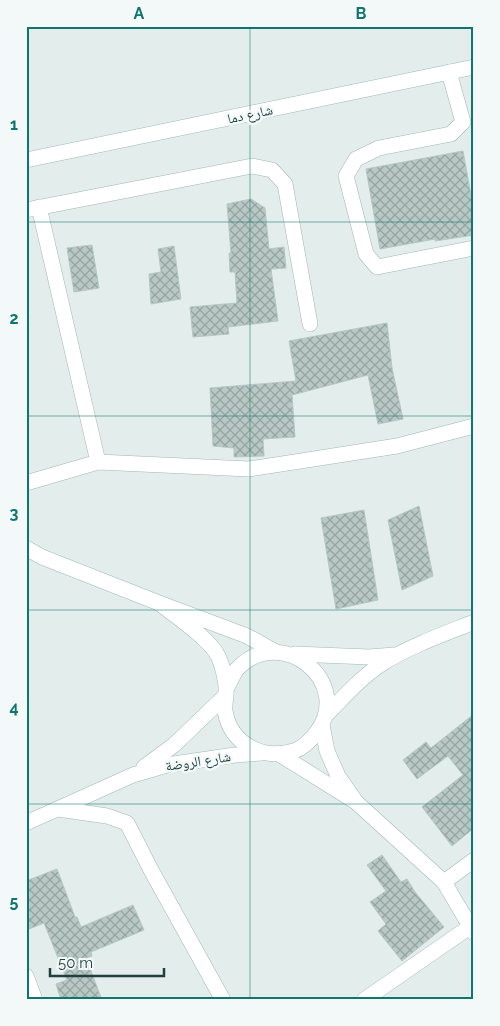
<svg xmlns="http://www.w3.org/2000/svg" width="500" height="1026" viewBox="0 0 500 1026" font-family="Raleway,'Noto Naskh Arabic',sans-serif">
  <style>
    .building { fill: url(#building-cross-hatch); stroke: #b5c7c5 }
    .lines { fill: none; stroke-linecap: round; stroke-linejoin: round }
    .street-casing { stroke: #a5b5b4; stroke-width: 16 }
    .secondary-casing { stroke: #a0b9b7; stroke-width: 16 }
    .street { stroke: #fff; stroke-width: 15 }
    .secondary { stroke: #fff; stroke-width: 15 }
    .grid { fill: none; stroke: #0f766e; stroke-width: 1; stroke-opacity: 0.55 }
    .labels { text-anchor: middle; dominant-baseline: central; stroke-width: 5; stroke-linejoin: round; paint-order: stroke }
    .street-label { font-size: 14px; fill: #223f3f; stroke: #f3f9f8 }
    .neatline { fill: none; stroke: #0f766e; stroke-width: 2 }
    .grid-label { font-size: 16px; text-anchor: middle; font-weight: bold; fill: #0f766e }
  </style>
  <defs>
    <pattern id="building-cross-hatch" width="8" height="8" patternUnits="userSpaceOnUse" patternTransform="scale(1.25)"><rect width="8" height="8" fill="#b8c8c5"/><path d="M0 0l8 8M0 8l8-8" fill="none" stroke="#95a4a1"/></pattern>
  </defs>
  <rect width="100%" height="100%" fill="#e3edeb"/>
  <g class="building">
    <polygon points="463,151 474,212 474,235 435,241 435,239 380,249 366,169"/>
    <polygon points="251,199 265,208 269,249 284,247 286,268 271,269 278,321 228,327 229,334 193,337 190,307 237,303 235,272 230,272 229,253 231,253 227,204"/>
    <polygon points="92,245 99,288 74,292 67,248"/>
    <polygon points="174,246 181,299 151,304 149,274 161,272 158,249"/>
    <polygon points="387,323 392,368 403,419 378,424 368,375 292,395 295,437 263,439 264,456 234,457 234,448 213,446 210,388 296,381 289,341"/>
    <polygon points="419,506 433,576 402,590 388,520"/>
    <polygon points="364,510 378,600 336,609 321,518"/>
    <polygon points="474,714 474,828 452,846 422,807 463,775 448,756 417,779 403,760 426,742 431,748"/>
    <polygon points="382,855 401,882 407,879 415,892 444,927 402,961 378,931 386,924 370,902 386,891 367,865"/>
    <polygon points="57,869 75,917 77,917 81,927 133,905 144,930 91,952 92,956 86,958 102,1000 61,1000 56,984 67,980 44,923 29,929 26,922 26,881"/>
  </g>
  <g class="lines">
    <defs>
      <g id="street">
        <polyline points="449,72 463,122 451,134 379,148 356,159 346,176 366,254 377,267 474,248"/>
        <polyline points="39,207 98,462"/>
        <polyline points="26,210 252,166 272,170 285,184 310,324"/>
        <polyline points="26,483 98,462 249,469 397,446 474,426"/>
        <polyline points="58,809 107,816 127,823 151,870 223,1000"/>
        <polyline points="444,882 474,860"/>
        <polyline points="26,976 35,1000"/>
        <polyline points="364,1000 471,926"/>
      </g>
      <g id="secondary">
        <polyline points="26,160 474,67"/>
        <polyline points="26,548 42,557 159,603"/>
        <polyline points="295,654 369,657 394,655"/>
        <path d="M226,689C230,683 233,674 237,669C280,623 354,681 317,732C311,740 303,748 294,751C263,760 231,745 225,711C224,704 227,696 226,689C226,680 222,664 218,656C210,639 174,615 159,603L247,636L276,652"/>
        <path d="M326,715C344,697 361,677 383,663C410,646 444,634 474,622"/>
        <polyline points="279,754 356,802 338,776 327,751 322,725"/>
        <polyline points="144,767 174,745 225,696"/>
        <polyline points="356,802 444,882 474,933"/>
        <polyline points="26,823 133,775 167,765 235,755 262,753"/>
      </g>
    </defs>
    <use href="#street" class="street-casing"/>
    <use href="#secondary" class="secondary-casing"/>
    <use href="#street" class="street"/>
    <use href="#secondary" class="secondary"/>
  </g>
  <path class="grid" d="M250,26V1000M26,222H474M26,416H474M26,610H474M26,804H474"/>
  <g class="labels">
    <g class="street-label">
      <text transform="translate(250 114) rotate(-12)">شارع دما</text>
      <text transform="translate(198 761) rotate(-9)">شارع الروضة</text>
    </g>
  </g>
  <rect width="500" height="1026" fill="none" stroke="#f3f9f8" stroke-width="55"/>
  <path d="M50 968v8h114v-8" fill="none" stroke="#223f3f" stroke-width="2.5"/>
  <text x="58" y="968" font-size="15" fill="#223f3f" stroke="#f3f9f8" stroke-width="4" paint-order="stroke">50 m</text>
  <rect x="28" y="28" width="444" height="970" class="neatline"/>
  <g class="grid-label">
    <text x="139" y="19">A</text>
    <text x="361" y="19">B</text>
    <text x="14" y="130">1</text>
    <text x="14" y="324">2</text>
    <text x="14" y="519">3</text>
    <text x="14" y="713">4</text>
    <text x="14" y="907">5</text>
  </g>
</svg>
